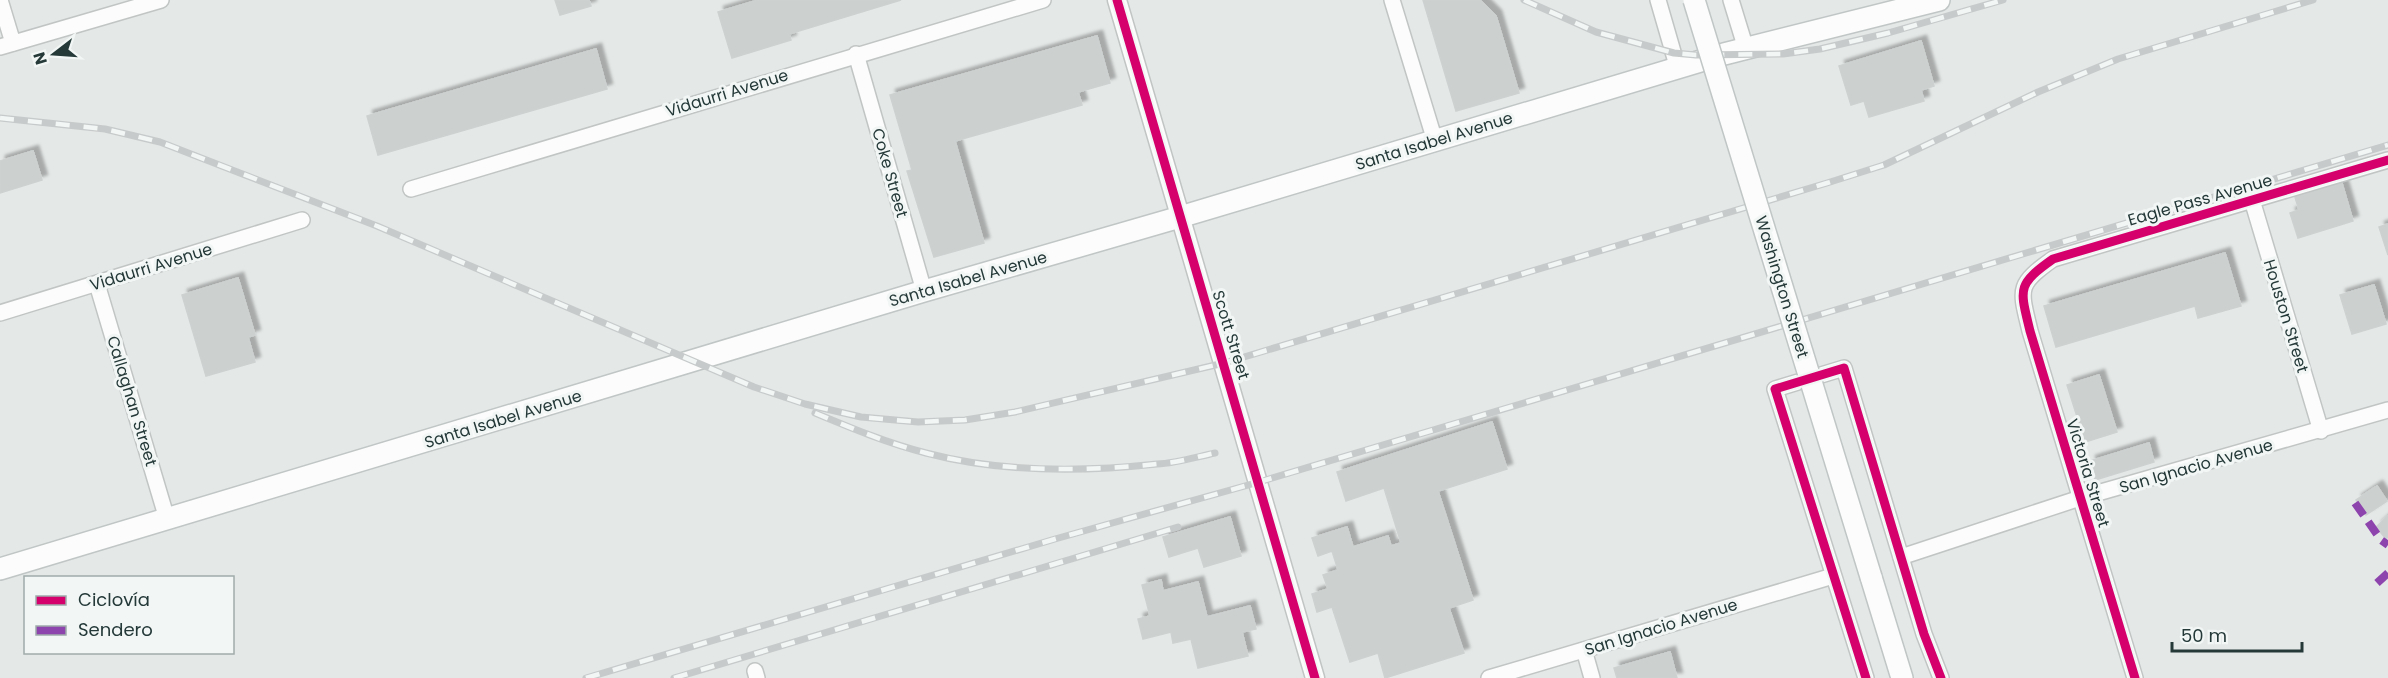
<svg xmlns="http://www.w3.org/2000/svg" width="2388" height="678" viewBox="0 0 2388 678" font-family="Poppins,sans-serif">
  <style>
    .building { fill: #ccd1d0; stroke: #cdd1d0; stroke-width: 1.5; filter: url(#shadow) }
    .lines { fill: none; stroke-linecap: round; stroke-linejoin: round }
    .minor-casing { stroke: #c1c5c4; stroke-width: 18 }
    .tertiary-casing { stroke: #c1c5c4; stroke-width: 21 }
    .secondary-casing { stroke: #c0c6c5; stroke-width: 24 }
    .minor { stroke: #fbfcfb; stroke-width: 15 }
    .tertiary { stroke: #fbfcfb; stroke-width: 18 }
    .secondary { stroke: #fbfcfb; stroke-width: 21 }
    .rail-casing { stroke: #c7caca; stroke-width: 7 }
    .rail { stroke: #f2f7f6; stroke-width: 4.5; stroke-dasharray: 14; stroke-linecap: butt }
    .secondary-bridge-casing { stroke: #c0c6c5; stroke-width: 24; stroke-linecap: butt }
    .secondary-bridge { stroke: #fbfcfb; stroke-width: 21 }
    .quiet { stroke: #8e44ad; stroke-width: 8; stroke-dasharray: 15 8; stroke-linecap: butt }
    .cycleway-casing { stroke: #f2f7f6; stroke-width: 13 }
    .cycleway { stroke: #d6006c; stroke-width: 9 }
    .labels { text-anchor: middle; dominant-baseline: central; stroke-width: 6; stroke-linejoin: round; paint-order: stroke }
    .street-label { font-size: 16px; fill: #243938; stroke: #f2f7f6 }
  </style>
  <defs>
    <filter id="shadow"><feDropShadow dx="5.5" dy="-5.5" stdDeviation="1.5" flood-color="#0004"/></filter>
  </defs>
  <rect width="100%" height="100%" fill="#e4e8e7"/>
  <g class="building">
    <polygon points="555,0 589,0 591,6 560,15"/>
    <polygon points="758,0 901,0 789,34 791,40 732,58 718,12"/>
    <polygon points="1423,0 1480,0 1496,16 1519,93 1456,111"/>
    <polygon points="1097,36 1110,83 1078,92 1082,105 955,141 984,243 934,257 907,171 912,170 890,95"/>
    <polygon points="1921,41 1934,86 1921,90 1924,101 1869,117 1864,101 1851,105 1839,66"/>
    <polygon points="596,49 607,89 378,155 367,116"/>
    <polygon points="33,151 42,180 0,193 0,161"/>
    <polygon points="2341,180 2353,221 2298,238 2290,213 2299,210 2294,194"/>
    <polygon points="2388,224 2388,255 2379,227"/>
    <polygon points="2225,253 2241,306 2198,318 2195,306 2056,347 2044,306"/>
    <polygon points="238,278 255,335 248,337 255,362 206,376 182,295"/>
    <polygon points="2374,285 2386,324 2352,334 2340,295"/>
    <polygon points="2099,375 2117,432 2085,442 2067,385"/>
    <polygon points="1492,422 1507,469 1438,491 1473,600 1449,608 1464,653 1385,678 1378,653 1350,662 1332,607 1317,612 1312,594 1328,589 1323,575 1338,570 1332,551 1318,556 1312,538 1347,527 1353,547 1388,536 1391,546 1401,543 1384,488 1346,501 1337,472"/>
    <polygon points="2149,443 2154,462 2095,480 2090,461"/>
    <polygon points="2377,486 2387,501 2366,515 2356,500"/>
    <polygon points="2388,516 2388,537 2386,539 2376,527"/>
    <polygon points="1230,517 1241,556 1204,567 1198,548 1169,557 1163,537"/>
    <polygon points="1161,580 1163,591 1198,582 1207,617 1250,606 1256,629 1242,632 1248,656 1198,668 1191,639 1173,643 1171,632 1143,639 1138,619 1150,616 1142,585"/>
    <polygon points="1670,652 1677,678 1617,678 1614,668"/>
  </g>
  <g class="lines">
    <defs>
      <g id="minor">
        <polyline points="0,0 13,43"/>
        <polyline points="1392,0 1435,141"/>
        <polyline points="1658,0 1678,69"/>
        <polyline points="1731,0 1746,49"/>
        <polyline points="0,47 161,0"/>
        <polyline points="856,54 924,291"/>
        <polyline points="411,189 1043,0"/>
        <polyline points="2252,200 2321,431"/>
        <polyline points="97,284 167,519"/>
        <polyline points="0,313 302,220"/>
        <polyline points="1901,557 2080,498 2388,410"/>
        <polyline points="1584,650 1592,678"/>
        <polyline points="755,671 757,678"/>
        <polyline points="1489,678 1833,576"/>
        <polyline points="1866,678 1775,389 1844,368 1924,634 1941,678"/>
        <path d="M2135,678L2030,331C2020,289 2016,285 2053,259L2388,160"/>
      </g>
      <polyline id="tertiary" points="1117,0 1315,678"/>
      <g id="secondary">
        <polyline points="0,569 924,291 1180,217 1724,54 1939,0"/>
        <polyline points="1871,577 1902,678"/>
      </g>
    </defs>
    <use href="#minor" class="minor-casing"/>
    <use href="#tertiary" class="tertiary-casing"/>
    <use href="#secondary" class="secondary-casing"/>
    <use href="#minor" class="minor"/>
    <use href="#tertiary" class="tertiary"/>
    <use href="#secondary" class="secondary"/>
    <defs>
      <g id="rail">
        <polyline points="1524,0 1596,32 1674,53 1696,55 1783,54 1820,49 1888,33 2003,0"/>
        <polyline points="0,118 105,129 160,142 377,226 754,387 805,404 861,417 918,422 965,420 1015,412 1224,363 1827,183 1884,165 2038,92 2118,59 2313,0"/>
        <path d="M815,413C851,428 887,443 926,453C998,472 1082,472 1157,464C1176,463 1196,457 1215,453"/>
        <polyline points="586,678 1055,539 1259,482 2388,145"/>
        <polyline points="674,678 1178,527"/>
      </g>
    </defs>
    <use href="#rail" class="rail-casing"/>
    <use href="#rail" class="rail"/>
    <defs>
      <polyline id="secondary-bridge" points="1694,0 1871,577"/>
    </defs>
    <use href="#secondary-bridge" class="secondary-bridge-casing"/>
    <use href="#secondary-bridge" class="secondary-bridge"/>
    <g class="quiet">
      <polyline points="2355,503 2381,540 2388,545"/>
      <polyline points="2377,583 2388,573"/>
    </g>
    <defs>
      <g id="cycleway">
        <polyline points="1117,0 1315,678"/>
        <polyline points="1866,678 1775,389 1844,368 1924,634 1941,678"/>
        <path d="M2135,678L2030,331C2020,289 2016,285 2053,259L2388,160"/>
      </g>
    </defs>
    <use href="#cycleway" class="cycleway-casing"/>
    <use href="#cycleway" class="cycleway"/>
  </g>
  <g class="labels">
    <g class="street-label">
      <text transform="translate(727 93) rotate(-17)">Vidaurri Avenue</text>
      <text transform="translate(1434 141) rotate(-17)">Santa Isabel Avenue</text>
      <text transform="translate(890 173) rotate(74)">Coke Street</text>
      <text transform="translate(2200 200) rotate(-16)">Eagle Pass Avenue</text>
      <text transform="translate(151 267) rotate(-17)">Vidaurri Avenue</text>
      <text transform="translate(968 279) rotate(-16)">Santa Isabel Avenue</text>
      <text transform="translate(1782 287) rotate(73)">Washington Street</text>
      <text transform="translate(2286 316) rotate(73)">Houston Street</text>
      <text transform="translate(1231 335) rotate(73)">Scott Street</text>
      <text transform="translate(132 401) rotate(73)">Callaghan Street</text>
      <text transform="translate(503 419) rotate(-17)">Santa Isabel Avenue</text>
      <text transform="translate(2196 466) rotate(-16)">San Ignacio Avenue</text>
      <text transform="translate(2088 473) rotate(73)">Victoria Street</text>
      <text transform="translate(1661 627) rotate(-17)">San Ignacio Avenue</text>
    </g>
  </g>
  <rect x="24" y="576" width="210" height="78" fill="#f2f7f6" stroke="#a0abaa" stroke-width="1.5"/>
  <rect x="36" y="596" width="30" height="9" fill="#d6006c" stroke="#a0abaa" stroke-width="1.5"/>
  <text x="78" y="606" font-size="18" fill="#243938">Ciclovía</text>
  <rect x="36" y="626" width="30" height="9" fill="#8e44ad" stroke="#a0abaa" stroke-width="1.5"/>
  <text x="78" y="636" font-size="18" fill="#243938">Sendero</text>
  <g transform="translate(54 54) rotate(253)" stroke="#f2f7f6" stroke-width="4.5" paint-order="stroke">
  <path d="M0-4.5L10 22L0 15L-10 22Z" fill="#243938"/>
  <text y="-9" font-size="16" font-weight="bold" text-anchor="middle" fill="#243938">N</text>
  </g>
  <path d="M2172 642v9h130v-9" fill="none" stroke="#243938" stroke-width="3"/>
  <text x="2181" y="642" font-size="18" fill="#243938" stroke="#f2f7f6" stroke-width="4.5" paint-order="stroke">50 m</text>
</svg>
